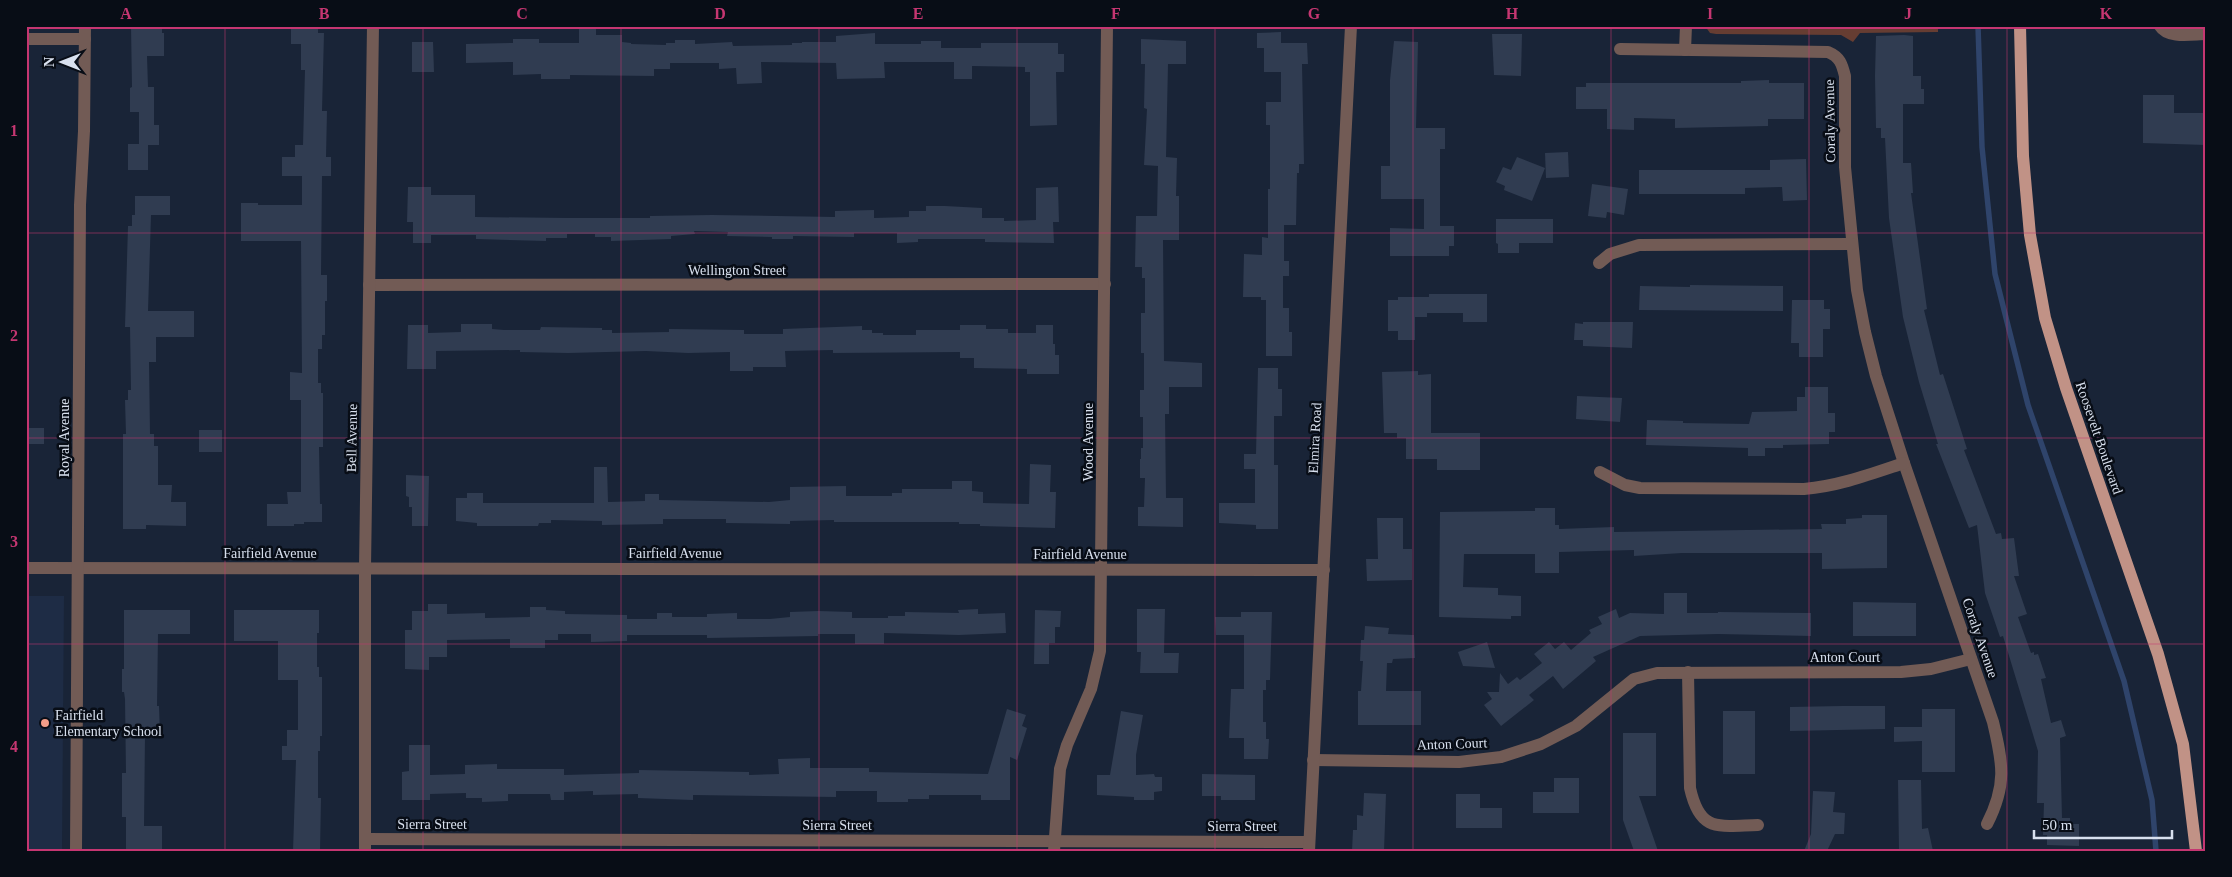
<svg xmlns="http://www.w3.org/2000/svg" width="2232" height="877" viewBox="0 0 2232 877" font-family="Georgia,serif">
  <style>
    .built { fill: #1e2c45 }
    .green { fill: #663d32 }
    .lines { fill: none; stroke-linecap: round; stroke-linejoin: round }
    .stream { stroke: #2f446b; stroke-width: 5.5 }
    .building { fill: #303c51 }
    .minor { stroke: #725b55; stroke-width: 12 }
    .major { stroke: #c19286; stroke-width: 12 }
    .grid { fill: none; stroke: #c53671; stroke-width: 1; stroke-opacity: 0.55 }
    .poi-dot { fill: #f49e89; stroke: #080d16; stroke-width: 2 }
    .labels { text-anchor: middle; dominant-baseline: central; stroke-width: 5; stroke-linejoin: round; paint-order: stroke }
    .street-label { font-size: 14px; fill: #d8e0ee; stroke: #080d16 }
    .poi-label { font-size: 14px; fill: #d8e0ee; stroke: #080d16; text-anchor: start }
    .neatline { fill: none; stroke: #c53671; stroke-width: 2 }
    .grid-label { font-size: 16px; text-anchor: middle; font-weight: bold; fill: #c53671 }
  </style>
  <rect width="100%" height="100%" fill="#192437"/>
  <polygon class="built" points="26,596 64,596 62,851 26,851"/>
  <polygon class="green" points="1705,26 1938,26 1938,32 1860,33 1853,42 1841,35 1716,34 1710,33"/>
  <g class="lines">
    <polyline class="stream" points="1978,26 1982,147 1995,274 2028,405 2124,681 2152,800 2156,851"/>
  </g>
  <g class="building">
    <polygon points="131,26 162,26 162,33 164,33 164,56 147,56 148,87 154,87 154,125 159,125 159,145 148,145 148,170 128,170 128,144 139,144 139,112 130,112 130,88 132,87"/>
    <polygon points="291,26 318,26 318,33 324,33 322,111 327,111 326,157 331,157 331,176 322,176 321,275 327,275 327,301 325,301 325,335 322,335 322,349 318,349 318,383 321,383 321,393 323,393 323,447 319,447 320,504 322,504 322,522 304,522 304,524 294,524 294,526 267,526 267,504 288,504 287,492 301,492 301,400 290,400 290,372 302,373 301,241 241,241 241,203 258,203 258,205 302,205 302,176 282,176 282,157 295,157 295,145 303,145 305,70 301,70 301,44 291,44"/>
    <polygon points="579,27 596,27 596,35 622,35 622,42 631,43 631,44 666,45 666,43 675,43 675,40 695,40 695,44 732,42 733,46 792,45 792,43 802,43 802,42 836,42 836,36 875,33 875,44 921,44 921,41 941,41 941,48 981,48 981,43 1058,43 1058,54 1064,54 1064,72 1056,72 1057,125 1030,126 1030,72 1025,72 1025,67 972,66 972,79 954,79 954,62 884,62 885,78 837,79 836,63 761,62 762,83 737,84 736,68 719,69 719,63 670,63 670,69 654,69 654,76 570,75 570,79 541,79 541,74 513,75 513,62 466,63 466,44 513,43 513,39 539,39 539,43 579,43"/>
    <polygon points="1281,32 1281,43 1307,43 1308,64 1302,64 1304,164 1299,164 1299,173 1297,173 1296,225 1284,225 1284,261 1289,261 1289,276 1283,276 1283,308 1289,308 1289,332 1292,332 1292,356 1266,356 1266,300 1261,300 1261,297 1243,297 1244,254 1262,255 1262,237 1268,238 1268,189 1270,189 1270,125 1266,125 1266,102 1281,102 1281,72 1264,72 1264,48 1257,48 1257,33"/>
    <polygon points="1492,34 1522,34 1521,76 1494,75"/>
    <polygon points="1904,35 1913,36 1913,76 1921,76 1921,89 1924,89 1924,104 1903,104 1903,163 1911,163 1913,193 1911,193 1927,309 1924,310 1940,375 1943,374 1967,449 1964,450 1996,534 2001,533 2002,539 2014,538 2019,576 2014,576 2027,614 2018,617 2031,653 2034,652 2034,655 2038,654 2046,678 2041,679 2051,723 2061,720 2066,736 2060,738 2062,818 2070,818 2070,824 2079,824 2079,846 2047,845 2047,835 2043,835 2044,803 2037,803 2038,751 2003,636 2000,637 1985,593 1977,525 1969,528 1936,444 1938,444 1919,382 1903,317 1889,218 1885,138 1881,138 1881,128 1876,128 1875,76 1876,36"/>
    <polygon points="1141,39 1186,41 1186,64 1168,64 1166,157 1177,158 1176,196 1179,196 1179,240 1163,240 1164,361 1202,363 1202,387 1169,387 1169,414 1165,414 1166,498 1183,498 1183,527 1138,526 1138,507 1144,507 1145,478 1140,478 1140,459 1141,459 1141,448 1143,448 1143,417 1140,417 1140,390 1144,390 1144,353 1141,353 1141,313 1145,313 1145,278 1142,278 1142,267 1135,267 1136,216 1157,216 1158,166 1144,165 1147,109 1144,108 1145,64 1141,64"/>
    <polygon points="1394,41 1418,42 1416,128 1445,128 1445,149 1440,149 1440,226 1454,226 1454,246 1449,246 1449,256 1390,256 1390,228 1424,229 1424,199 1381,199 1381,166 1390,166 1390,80"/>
    <polygon points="412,42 433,42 434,72 412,72"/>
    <polygon points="1769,80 1769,83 1804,83 1804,119 1768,119 1768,126 1675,128 1675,119 1634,118 1634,130 1607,129 1607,109 1576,109 1576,87 1586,87 1586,83 1741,83 1741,81"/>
    <polygon points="2143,95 2174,95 2174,113 2206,113 2206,145 2143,143"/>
    <polygon points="1568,152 1569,177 1546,178 1545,153"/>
    <polygon points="1517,157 1545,168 1532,201 1504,190 1505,186 1496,182 1503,167 1511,170"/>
    <polygon points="1806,159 1807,200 1783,201 1782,187 1745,188 1745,194 1639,194 1639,170 1770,170 1770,160"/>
    <polygon points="1592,184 1628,189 1624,215 1607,212 1606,218 1588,216"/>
    <polygon points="408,187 431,187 431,195 475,195 475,217 567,218 650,218 650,216 712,215 835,217 835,211 874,210 874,218 909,217 909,211 926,211 926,206 945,206 982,208 982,218 1004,218 1004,221 1036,220 1036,188 1058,187 1059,222 1053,222 1054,243 985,242 985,239 918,239 918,242 897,243 897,233 854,233 854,237 793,236 793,239 772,239 772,237 727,236 728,232 694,231 695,234 671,236 671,239 611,241 611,237 595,237 595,234 567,234 567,238 546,238 546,241 476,239 476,235 431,235 431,243 413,243 413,222 407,222"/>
    <polygon points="135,196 170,196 170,215 151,215 148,311 194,311 194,337 156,337 156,362 149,362 150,434 154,434 154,446 158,446 158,485 172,485 171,502 186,502 186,526 146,525 146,529 123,529 123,434 126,434 125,400 128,400 128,390 131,390 130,327 125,327 128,226 132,226 132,215 135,215"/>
    <polygon points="1496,219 1553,219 1553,243 1519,243 1519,253 1498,253 1498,244 1496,243"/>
    <polygon points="1690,285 1783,286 1783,311 1639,310 1640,286 1690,287"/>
    <polygon points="1429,294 1487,294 1487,322 1463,322 1463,313 1427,313 1427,317 1415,317 1415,340 1398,340 1398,331 1388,331 1388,300 1398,300 1398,297 1429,297"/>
    <polygon points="1792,300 1824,300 1824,309 1830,309 1830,329 1823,329 1823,357 1799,357 1799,343 1791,343"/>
    <polygon points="1583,322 1633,322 1632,348 1583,346 1583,340 1574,340 1575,323 1583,324"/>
    <polygon points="461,324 492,324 492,329 504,330 540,330 541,327 602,328 602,330 612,330 612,333 669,332 669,329 744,330 744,334 783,334 783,329 862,326 862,330 872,330 872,333 883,333 883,335 916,335 916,330 960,330 960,325 986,325 986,329 1008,329 1008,333 1036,333 1036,325 1053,325 1053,344 1055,344 1055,355 1059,355 1059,374 1027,374 1027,369 974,368 974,358 960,358 960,352 833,353 833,350 785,351 786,367 753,367 753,371 730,371 730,352 688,353 646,351 568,353 520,352 520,350 436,351 436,369 407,369 408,325 428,325 428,333 461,332"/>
    <polygon points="1258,368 1278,368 1278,389 1282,389 1282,416 1274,416 1274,465 1278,465 1278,529 1256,529 1256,525 1219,523 1219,503 1255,503 1255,469 1244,469 1244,454 1256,454"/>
    <polygon points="1418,371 1418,375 1431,374 1431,433 1480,433 1480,470 1437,470 1437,459 1406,459 1406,438 1397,438 1397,433 1384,433 1382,372"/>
    <polygon points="1805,387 1828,387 1828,413 1835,413 1835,432 1829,432 1829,444 1783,445 1783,448 1765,448 1765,456 1748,456 1748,448 1646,445 1647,420 1683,421 1683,423 1749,424 1752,412 1797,411 1797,397 1805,397"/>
    <polygon points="1577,396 1622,398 1620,422 1576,419"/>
    <rect x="26" y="428" width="18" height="16"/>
    <rect x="199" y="430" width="23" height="22"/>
    <polygon points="1030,464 1051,465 1050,492 1056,492 1055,528 980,526 980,524 959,524 959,522 834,522 834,520 790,521 790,524 726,523 726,519 663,519 663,524 602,525 602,521 551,520 551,523 539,523 538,526 477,526 477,523 456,521 456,498 467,498 467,493 483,493 483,503 594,503 594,467 607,467 608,502 645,501 645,494 659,494 659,500 769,502 790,500 790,487 846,486 846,496 892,496 892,493 902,493 902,489 952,489 952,481 972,481 972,491 983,492 983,503 1029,504"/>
    <polygon points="406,475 429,476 428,526 412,526 412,507 409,507 409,497 406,496"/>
    <polygon points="1535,508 1555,508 1555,525 1559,525 1559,529 1614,527 1614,532 1822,529 1821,524 1846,524 1846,519 1862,518 1862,515 1887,515 1887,568 1822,569 1822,553 1682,553 1634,556 1634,550 1559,552 1559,573 1535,573 1535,554 1464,554 1463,587 1498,588 1498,595 1521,596 1521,616 1511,616 1511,619 1439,617 1440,512 1535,511"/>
    <polygon points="1377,518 1403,518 1403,549 1412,549 1412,580 1367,581 1366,559 1378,559"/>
    <polygon points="1664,593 1687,593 1687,613 1718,613 1718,612 1811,613 1811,636 1718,634 1640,636 1593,657 1596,661 1563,689 1553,676 1529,695 1534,700 1501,726 1484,705 1492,699 1487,692 1499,692 1500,673 1508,684 1517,677 1520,680 1542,663 1534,654 1549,642 1555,649 1564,642 1571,650 1591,633 1589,630 1602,624 1598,617 1616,609 1619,618 1630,613 1664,614"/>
    <polygon points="1853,602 1916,603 1916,636 1853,636"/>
    <polygon points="428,604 447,604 447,614 485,613 485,618 530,617 530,607 546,607 546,610 565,611 565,614 627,615 627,619 657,619 657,613 672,613 672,617 707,617 707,614 737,613 737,619 770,619 790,617 790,612 818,611 852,612 852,618 888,618 888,616 905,616 905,612 959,613 958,610 978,609 978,614 1005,613 1006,633 959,635 884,633 884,644 855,644 855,634 818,634 818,636 707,638 707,635 627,635 627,641 591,642 591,634 558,634 558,640 545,640 545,648 510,648 510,639 447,640 447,657 429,657 429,670 405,669 405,630 412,630 412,611 428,611"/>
    <polygon points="1137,609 1165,609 1164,653 1179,653 1178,673 1140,673 1141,652 1137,652"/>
    <polygon points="124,610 190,610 190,634 158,634 157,706 159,706 160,734 145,735 144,826 162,826 162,851 126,851 126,817 122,817 122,773 126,773 125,699 124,692 122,692 122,669 124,669"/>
    <polygon points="234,610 319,610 319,633 317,633 317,667 319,667 319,677 322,677 322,736 320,736 320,751 318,751 318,798 321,798 320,851 293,851 296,760 282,760 282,746 287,746 287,730 298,730 298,680 278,680 278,641 234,641"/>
    <polygon points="1035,610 1061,611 1060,627 1055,627 1055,643 1049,643 1049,664 1034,664"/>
    <polygon points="1241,612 1272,612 1270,680 1266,680 1266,690 1263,690 1263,722 1266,722 1266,739 1269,739 1268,759 1244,759 1244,738 1229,738 1231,689 1244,689 1244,635 1216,635 1215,617 1241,617"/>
    <polygon points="1365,626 1389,628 1388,634 1414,635 1415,658 1393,659 1392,663 1387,663 1386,691 1421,691 1421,725 1358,725 1358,691 1361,691 1363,661 1360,661 1361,640 1364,640"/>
    <polygon points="1487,642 1495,668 1463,666 1458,652"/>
    <polygon points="1842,706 1885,706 1885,729 1790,731 1790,707"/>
    <polygon points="1007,709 1026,715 1022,726 1027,728 1017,760 1010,757 1010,800 981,800 981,795 929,795 929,799 908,799 908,802 877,802 877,791 836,791 836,797 693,795 693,800 638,798 638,794 593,795 593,791 564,792 564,800 551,800 550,794 508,794 508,801 482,802 482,798 466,798 466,793 430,794 430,800 402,800 402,772 409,771 409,745 430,745 430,775 465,774 465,765 497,764 497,769 564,769 564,775 639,773 639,770 749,772 749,775 779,774 778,759 810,758 810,768 869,768 869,772 988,774"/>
    <polygon points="1922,709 1955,709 1955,772 1922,772 1922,741 1894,742 1894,727 1922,727"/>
    <polygon points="1121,711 1143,715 1136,755 1136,775 1154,774 1155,777 1162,777 1162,791 1154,792 1154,800 1134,800 1134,797 1097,795 1097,775 1110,775"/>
    <rect x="1723" y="711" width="32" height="63"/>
    <polygon points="1623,733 1656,733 1656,796 1639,796 1658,851 1634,851 1623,820"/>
    <polygon points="1202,774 1255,775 1255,800 1221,800 1221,796 1202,796"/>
    <polygon points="1554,778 1579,778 1579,813 1533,813 1533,792 1554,792"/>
    <polygon points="1898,780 1921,780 1922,829 1928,828 1933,851 1899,851"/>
    <polygon points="1813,791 1835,792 1833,812 1845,813 1844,834 1835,834 1827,851 1804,851 1811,834"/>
    <polygon points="1364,793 1386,794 1384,851 1352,851 1353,830 1357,830 1357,815 1363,816"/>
    <polygon points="1456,794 1480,794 1480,808 1502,808 1502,828 1456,828"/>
  </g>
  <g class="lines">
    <g class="minor">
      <path d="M2160,26C2168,39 2193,34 2206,34"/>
      <polyline points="26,39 85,39"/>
      <path d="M1620,49L1828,52C1840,57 1842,64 1845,76V167L1857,290L1865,332L1876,376L1904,463L1993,722C2003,764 2007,785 1987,824"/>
      <polyline points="1685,50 1686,26"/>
      <polyline points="1599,263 1610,254 1639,245 1852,244"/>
      <polyline points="369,285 1105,284"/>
      <path d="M1600,472L1625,485L1640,488L1804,489C1839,486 1871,474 1904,463"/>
      <polyline points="26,568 1324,570"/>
      <path d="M1688,672L1690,788C1700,833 1718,826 1758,825"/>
      <polyline points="1313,760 1459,762 1501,757 1541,744 1576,726 1634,679 1657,673 1901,672 1931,669 1971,659"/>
      <polyline points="365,839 1309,842"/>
      <polyline points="76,851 80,205 84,131 85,26"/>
      <polyline points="365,851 365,567 373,26"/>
      <polyline points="1054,851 1060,769 1067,745 1091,689 1100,651 1107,26"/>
      <polyline points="1309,851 1351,26"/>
    </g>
    <polyline class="major" points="2020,26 2023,156 2030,235 2045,318 2066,388 2158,654 2183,744 2196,851"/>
  </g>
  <path class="grid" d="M225,26V851M423,26V851M621,26V851M819,26V851M1017,26V851M1215,26V851M1413,26V851M1611,26V851M1809,26V851M2007,26V851M26,233H2206M26,438H2206M26,644H2206"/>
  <circle class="poi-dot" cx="45" cy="723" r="5"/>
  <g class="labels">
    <g class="street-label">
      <text transform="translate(1830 121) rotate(-91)">Coraly Avenue</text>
      <text x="737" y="270">Wellington Street</text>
      <text transform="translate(64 438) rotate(-90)">Royal Avenue</text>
      <text transform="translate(352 438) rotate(-89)">Bell Avenue</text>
      <text transform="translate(1315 438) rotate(-87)">Elmira Road</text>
      <text transform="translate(2099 438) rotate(71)">Roosevelt Boulevard</text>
      <text transform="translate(1088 442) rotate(-90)">Wood Avenue</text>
      <text x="270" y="553">Fairfield Avenue</text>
      <text x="675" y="553">Fairfield Avenue</text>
      <text x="1080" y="554">Fairfield Avenue</text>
      <text transform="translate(1980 638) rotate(71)">Coraly Avenue</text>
      <text x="1845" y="657">Anton Court</text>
      <text transform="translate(1452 744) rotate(-2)">Anton Court</text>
      <text x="432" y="824">Sierra Street</text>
      <text x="837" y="825">Sierra Street</text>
      <text x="1242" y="826">Sierra Street</text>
    </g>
    <g class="poi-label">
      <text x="55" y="715">Fairfield<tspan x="55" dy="16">Elementary School</tspan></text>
    </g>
  </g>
  <rect width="2232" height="877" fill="none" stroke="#080d16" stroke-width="55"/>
  <g transform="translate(62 62) rotate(270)" stroke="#080d16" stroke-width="4" paint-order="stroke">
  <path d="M0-4L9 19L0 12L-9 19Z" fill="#d8e0ee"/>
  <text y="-8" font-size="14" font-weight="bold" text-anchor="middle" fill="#d8e0ee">N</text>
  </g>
  <path d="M2034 830v8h138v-8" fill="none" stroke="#d8e0ee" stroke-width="2.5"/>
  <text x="2042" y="830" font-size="15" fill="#d8e0ee" stroke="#080d16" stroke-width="4" paint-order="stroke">50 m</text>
  <rect x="28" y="28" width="2176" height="822" class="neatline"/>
  <g class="grid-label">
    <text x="126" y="19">A</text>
    <text x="324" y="19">B</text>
    <text x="522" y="19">C</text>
    <text x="720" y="19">D</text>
    <text x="918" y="19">E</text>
    <text x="1116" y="19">F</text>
    <text x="1314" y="19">G</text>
    <text x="1512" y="19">H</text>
    <text x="1710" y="19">I</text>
    <text x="1908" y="19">J</text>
    <text x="2106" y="19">K</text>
    <text x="14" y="136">1</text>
    <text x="14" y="341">2</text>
    <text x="14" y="547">3</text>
    <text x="14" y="752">4</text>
  </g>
</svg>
